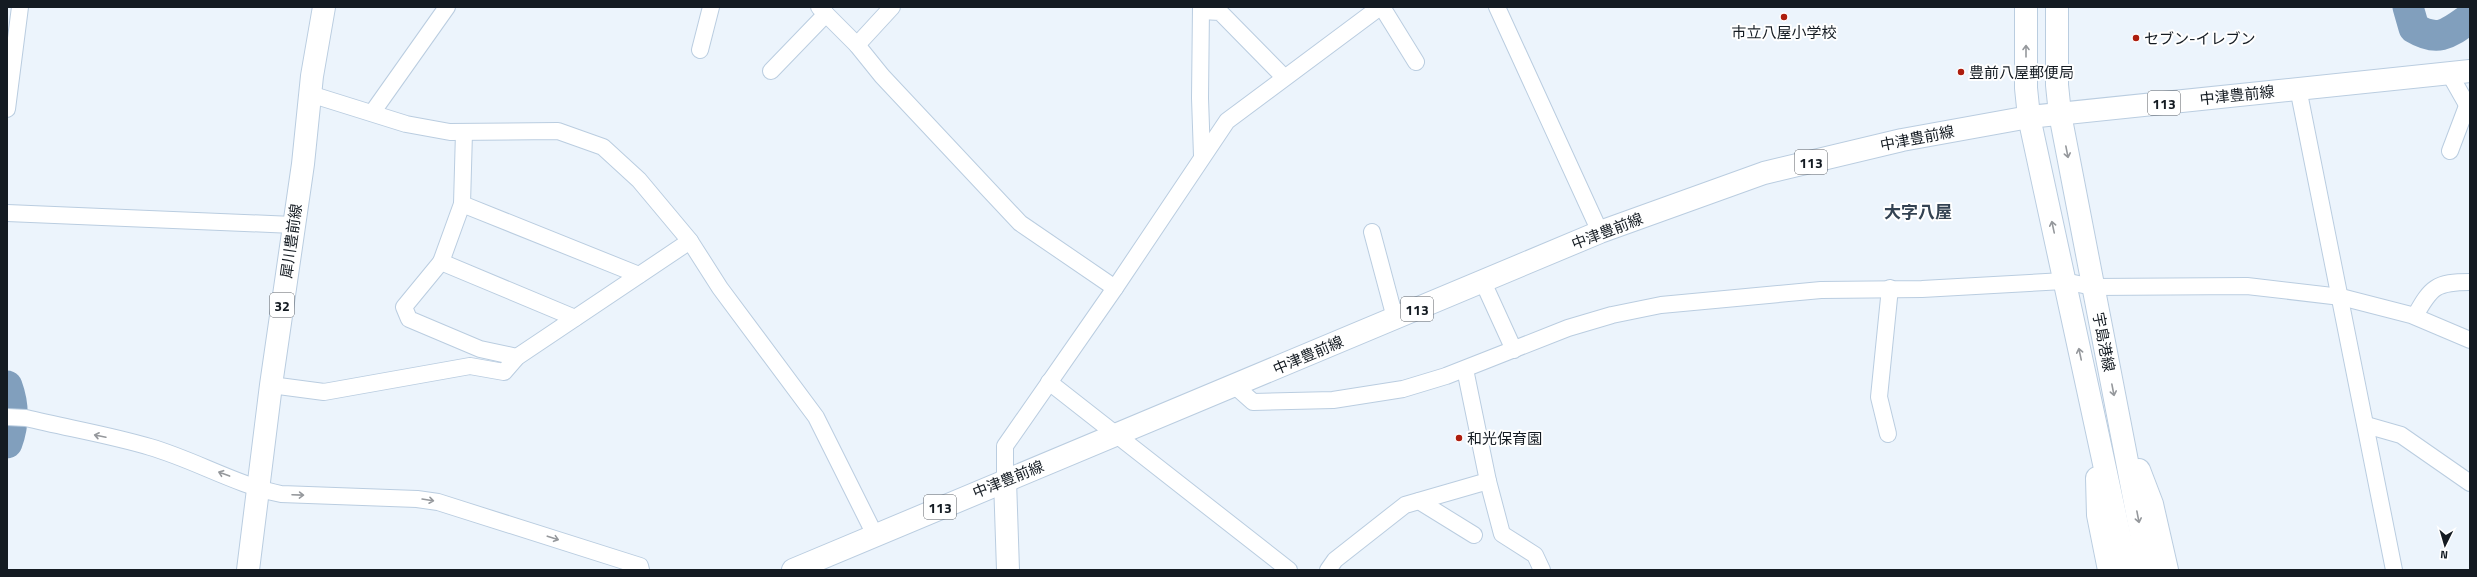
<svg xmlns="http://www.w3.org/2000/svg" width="2477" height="577" viewBox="0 0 2477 577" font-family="'Titillium Web','Noto Sans JP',sans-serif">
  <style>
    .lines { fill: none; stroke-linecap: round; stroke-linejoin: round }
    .river { stroke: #819fbd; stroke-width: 31 }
    .street-casing { stroke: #bacde0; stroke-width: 18 }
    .secondary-casing { stroke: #bacde0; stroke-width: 24 }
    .primary-casing { stroke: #bacde0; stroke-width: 24 }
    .street { stroke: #fff; stroke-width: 16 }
    .secondary { stroke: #fff; stroke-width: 22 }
    .primary { stroke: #fff; stroke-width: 22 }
    .oneway { stroke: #95989c }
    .poi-dot { fill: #ad1d0e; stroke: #fff; stroke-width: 1.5 }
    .labels { text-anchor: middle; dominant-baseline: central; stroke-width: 4; stroke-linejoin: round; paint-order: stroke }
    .shield { fill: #fff; stroke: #5a5f64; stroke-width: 1 }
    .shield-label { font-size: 14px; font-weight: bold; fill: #141b22 }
    .poi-label { font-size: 15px; fill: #141b22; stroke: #fff; text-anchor: start }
    .street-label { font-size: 15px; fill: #141b22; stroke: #fff }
    .quarter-label { font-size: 17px; font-weight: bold; fill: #334252; stroke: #fff }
  </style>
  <rect width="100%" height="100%" fill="#ecf4fc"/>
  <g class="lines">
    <g class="river">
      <path d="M2408,7L2414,28C2439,43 2449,33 2470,18"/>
      <path d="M7,386C14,405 14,424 7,443"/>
    </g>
    <defs>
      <g id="street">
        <polyline points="819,7 857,45 882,76 1020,223 1115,288"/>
        <polyline points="1201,7 1200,98 1202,156"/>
        <polyline points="1382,7 1416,62"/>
        <polyline points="1497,7 1600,232"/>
        <polyline points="1201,11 1220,12 1284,77"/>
        <polyline points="857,45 892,7"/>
        <polyline points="700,50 711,7"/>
        <polyline points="771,71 826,14"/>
        <polyline points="2449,73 2470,110"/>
        <polyline points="2298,88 2394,570"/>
        <polyline points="310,94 406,124 450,132 558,131 603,147 639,180 690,241 720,288 816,417 875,535"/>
        <polyline points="7,109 20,7"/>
        <polyline points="372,113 447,7"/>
        <polyline points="464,132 462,204 639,275"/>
        <polyline points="2450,151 2467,106"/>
        <polyline points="462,204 441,262 575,318"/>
        <polyline points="7,213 293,225"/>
        <polyline points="1372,232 1395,318"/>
        <polyline points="441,262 404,307 409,319 480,349 517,357"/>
        <polyline points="1483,282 1514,350"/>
        <path d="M2415,316C2431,287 2436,282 2470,282"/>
        <polyline points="1465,369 1488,481 1502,534 1535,555 1542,570"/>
        <polyline points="1049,382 1289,570"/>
        <polyline points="271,385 324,392 470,366 504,372 517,357 690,241"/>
        <polyline points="1235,386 1253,402 1333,400 1403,389 1446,376 1568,328 1612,315 1661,305 1821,290 1922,289 2064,281 2093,287 2247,286 2341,297 2411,315 2470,340"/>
        <path d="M7,417L26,418C67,428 110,435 150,447C195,460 236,485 281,494L417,499L438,502L640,566L641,570"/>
        <polyline points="2366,425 2401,435 2470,483"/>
        <polyline points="1888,434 1879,397 1890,288"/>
        <polyline points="1005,480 1005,446 1115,288 1227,121 1380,7"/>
        <polyline points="1419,501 1474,535"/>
        <polyline points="1328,570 1335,560 1405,505 1488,481"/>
      </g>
      <g id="secondary">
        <polyline points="2026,7 2026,88 2029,117 2127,570"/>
        <polyline points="2057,7 2057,85 2060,114 2148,570"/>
        <polyline points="2139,470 2152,504 2167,570"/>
        <polyline points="2097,478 2098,515 2109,570"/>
        <polyline points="1005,480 1008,570"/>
      </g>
      <g id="primary">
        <polyline points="248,570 271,385 303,164 312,76 324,7"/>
        <polyline points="793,570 1600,232 1764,173 1902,140 2029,117 2470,71"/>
      </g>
    </defs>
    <use href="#street" class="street-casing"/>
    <use href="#secondary" class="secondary-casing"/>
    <use href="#primary" class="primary-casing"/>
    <use href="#street" class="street"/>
    <use href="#secondary" class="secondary"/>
    <use href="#primary" class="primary"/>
  </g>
  <defs><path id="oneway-shaft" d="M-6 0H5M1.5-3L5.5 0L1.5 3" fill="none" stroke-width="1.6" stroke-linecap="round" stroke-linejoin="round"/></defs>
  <g class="oneway">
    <use href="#oneway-shaft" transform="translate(2026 51) rotate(-90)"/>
    <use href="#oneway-shaft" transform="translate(2067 152) rotate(79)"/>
    <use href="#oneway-shaft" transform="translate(2053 227) rotate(-102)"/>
    <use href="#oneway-shaft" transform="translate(2080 354) rotate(-102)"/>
    <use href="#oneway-shaft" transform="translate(2113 390) rotate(79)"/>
    <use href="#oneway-shaft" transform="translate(100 436) rotate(-168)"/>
    <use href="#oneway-shaft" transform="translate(224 474) rotate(-160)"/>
    <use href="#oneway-shaft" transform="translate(298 495) rotate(2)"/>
    <use href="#oneway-shaft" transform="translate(428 500) rotate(9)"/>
    <use href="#oneway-shaft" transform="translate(2138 517) rotate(79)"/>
    <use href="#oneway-shaft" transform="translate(553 538) rotate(18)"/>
  </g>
  <g class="poi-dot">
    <circle cx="1784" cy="17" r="4"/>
    <circle cx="2136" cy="38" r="4"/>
    <circle cx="1961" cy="72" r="4"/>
    <circle cx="1459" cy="438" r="4"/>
  </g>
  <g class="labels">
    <g class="shield">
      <rect x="2148" y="91" width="32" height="24" rx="3"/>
      <rect x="1795" y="150" width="32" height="24" rx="3"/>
      <rect x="270" y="293" width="24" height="24" rx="3"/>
      <rect x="1401" y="297" width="32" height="24" rx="3"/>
      <rect x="924" y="495" width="32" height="24" rx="3"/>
    </g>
    <g class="shield-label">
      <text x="2164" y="103">113</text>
      <text x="1811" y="162">113</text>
      <text x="282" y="305">32</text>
      <text x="1417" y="309">113</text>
      <text x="940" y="507">113</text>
    </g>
    <g class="poi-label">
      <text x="1784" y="32" text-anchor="middle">市立八屋小学校</text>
      <text x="2144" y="38">セブン-イレブン</text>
      <text x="1969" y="72">豊前八屋郵便局</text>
      <text x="1467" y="438">和光保育園</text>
    </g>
    <g class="street-label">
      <text transform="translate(2237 95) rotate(-6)">中津豊前線</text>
      <text transform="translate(1917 138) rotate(-11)">中津豊前線</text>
      <text transform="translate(1607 231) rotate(-21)">中津豊前線</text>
      <text transform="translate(291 241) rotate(-82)">犀川豊前線</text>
      <text transform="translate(2104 342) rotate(79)">宇島港線</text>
      <text transform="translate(1308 355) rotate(-23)">中津豊前線</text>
      <text transform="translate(1008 479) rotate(-22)">中津豊前線</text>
    </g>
    <g class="quarter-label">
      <text x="1918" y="212">大字八屋</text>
    </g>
  </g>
  <rect width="2477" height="577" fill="none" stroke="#141b22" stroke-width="16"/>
  <g transform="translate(2445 545) rotate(185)" stroke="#ffffff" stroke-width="3" paint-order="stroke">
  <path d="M0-3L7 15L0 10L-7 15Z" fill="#141b22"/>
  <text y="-6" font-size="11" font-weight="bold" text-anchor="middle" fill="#141b22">N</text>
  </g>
</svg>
